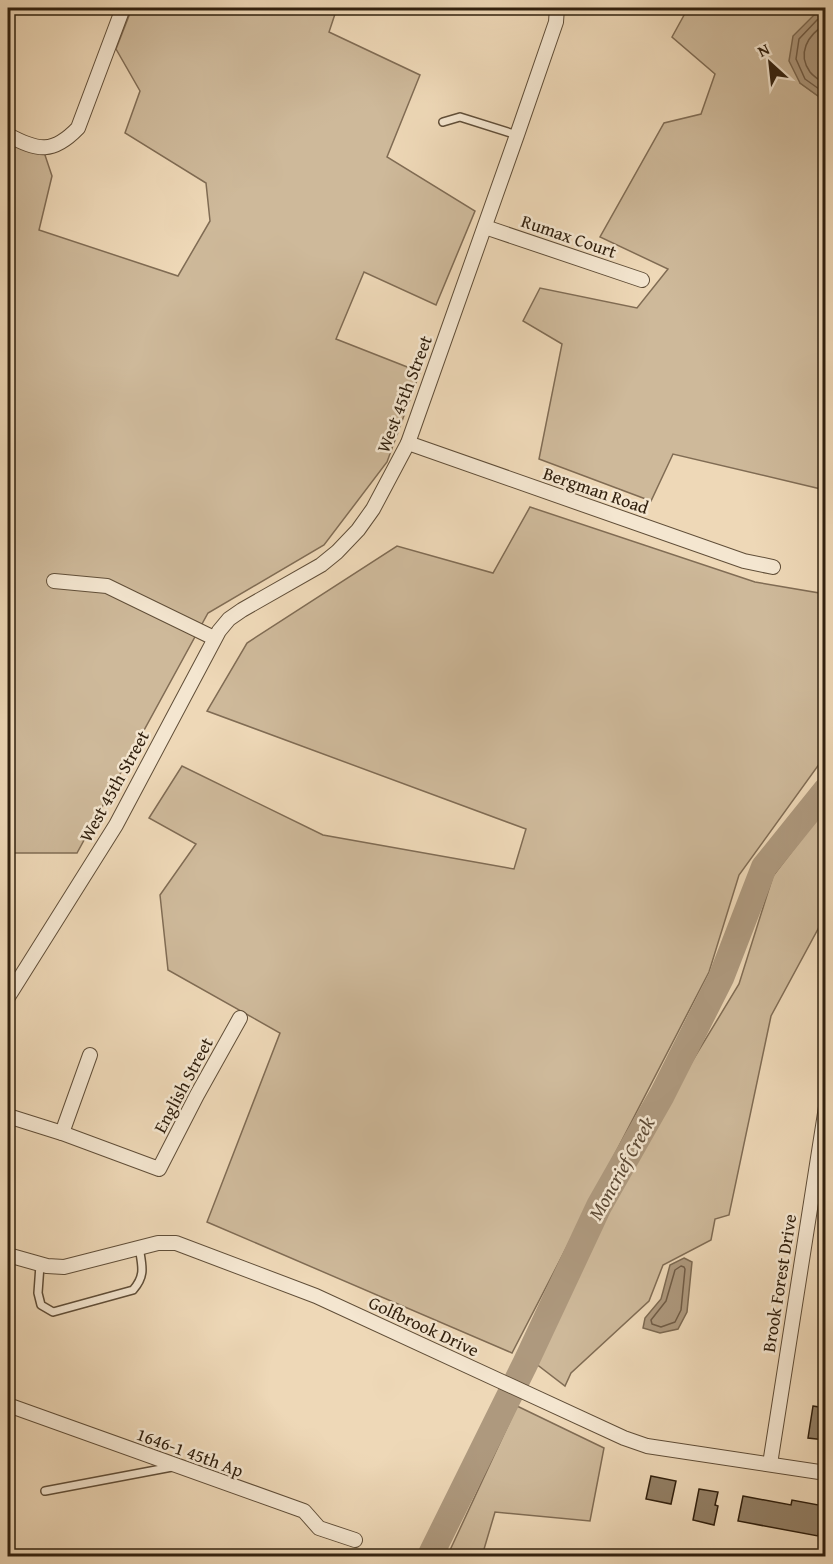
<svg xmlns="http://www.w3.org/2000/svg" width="833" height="1564" viewBox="0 0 833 1564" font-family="'Gentium Book Plus',serif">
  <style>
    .green { fill: #ceb99a; stroke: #806c54; stroke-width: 1.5 }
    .water { fill: #ae997e; stroke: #7c6951; stroke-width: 1.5 }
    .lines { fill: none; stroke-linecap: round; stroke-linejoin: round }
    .shore { stroke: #705c46; stroke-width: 1.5 }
    .river { stroke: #ae997e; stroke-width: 26 }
    .building { fill: #938066; stroke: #31200e; stroke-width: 1.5 }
    .lane-casing { stroke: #604e38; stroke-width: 10 }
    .street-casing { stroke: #604e38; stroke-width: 16 }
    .lane { stroke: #f4e6d0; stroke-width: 7 }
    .street { stroke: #f4e6d0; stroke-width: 14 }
    .labels { text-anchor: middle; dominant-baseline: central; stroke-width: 5; stroke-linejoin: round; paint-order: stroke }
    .street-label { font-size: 18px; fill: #31200e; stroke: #f4e6d0 }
    .water-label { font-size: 20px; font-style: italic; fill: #5d4a35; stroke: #f4e6d0 }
  </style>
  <rect width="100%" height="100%" fill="#eed8b7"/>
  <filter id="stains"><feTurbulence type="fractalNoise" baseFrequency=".00333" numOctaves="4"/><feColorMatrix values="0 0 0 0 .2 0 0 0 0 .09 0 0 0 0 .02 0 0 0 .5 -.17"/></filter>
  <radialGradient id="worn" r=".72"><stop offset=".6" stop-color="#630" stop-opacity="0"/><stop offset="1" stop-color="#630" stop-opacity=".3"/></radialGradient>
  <g class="green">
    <polygon points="132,8 236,8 253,13 256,8 337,8 329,32 420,75 387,157 475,211 436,305 364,272 336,339 420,372 387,462 324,545 208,613 77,853 8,853 8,164 15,143 44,152 52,176 39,230 178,276 210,221 206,183 125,133 140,91 116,49"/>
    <polygon points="688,8 825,8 825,9 814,15 800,83 825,101 825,490 673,454 651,501 539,459 562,344 523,321 540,288 637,308 668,269 600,237 664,123 701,114 715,74 672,37"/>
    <polygon points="530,507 755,582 825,594 825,756 739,875 709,972 512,1353 207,1222 280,1033 168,970 160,895 196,844 149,818 182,766 323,835 514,869 526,829 207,711 247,643 397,546 493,573"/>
    <polygon points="825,808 825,916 771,1016 729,1215 715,1219 711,1240 663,1265 649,1301 571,1373 565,1386 535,1363 602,1210 739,984 773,876"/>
    <polygon points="517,1406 604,1448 590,1521 495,1512 482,1556 448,1556 451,1548"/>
  </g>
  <g class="water">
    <polygon points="825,9 825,101 800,83 789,61 793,36 814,15"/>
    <polygon points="684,1258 692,1262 687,1312 678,1329 660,1333 643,1328 645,1318 661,1299 670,1265"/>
  </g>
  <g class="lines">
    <g class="shore">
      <polyline points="826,16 817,20 799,39 796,59 805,79 826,94"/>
      <path d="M826,24C807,35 797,54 810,72C814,77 821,81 826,85"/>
      <polygon points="681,1266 684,1267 685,1269 681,1310 675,1322 661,1327 652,1324 651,1320 666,1301 675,1270"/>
    </g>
    <polyline class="river" points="430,1556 525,1364 599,1206 662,1095 721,978 764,867 826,790"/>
  </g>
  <g class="building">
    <polygon points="813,1406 825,1408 825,1440 808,1438"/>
    <polygon points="651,1476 676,1481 671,1504 646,1499"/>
    <polygon points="699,1489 718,1492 715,1505 718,1506 714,1525 693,1520"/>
    <polygon points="743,1496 791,1505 792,1500 824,1506 818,1536 738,1521"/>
  </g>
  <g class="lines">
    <defs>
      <g id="lane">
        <polyline points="443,122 460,117 517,135"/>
        <path d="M40,1265L38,1293L41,1305L53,1312L133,1290C146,1275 142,1266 139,1247"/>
        <polyline points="45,1491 172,1467"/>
      </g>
      <g id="street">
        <path d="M8,135C38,151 53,154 78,128L123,8"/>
        <polyline points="485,227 642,280"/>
        <polyline points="408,443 744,561 773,567"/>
        <polyline points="54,581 107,586 214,638"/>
        <polyline points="8,997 116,825 219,631 229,619 242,610 321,565 337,552 358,530 373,509 408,443 517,135 556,22 557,8"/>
        <polyline points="8,1116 62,1133 159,1169 197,1095 240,1018"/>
        <polyline points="62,1133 90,1055"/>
        <polyline points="8,1255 47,1266 64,1267 158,1243 176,1243 316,1296 624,1438 647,1446 826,1473"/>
        <polyline points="8,1405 304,1511 319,1528 355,1540"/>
        <polyline points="770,1464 826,1107"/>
      </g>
    </defs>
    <use href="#lane" class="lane-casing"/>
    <use href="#street" class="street-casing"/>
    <use href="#lane" class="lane"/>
    <use href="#street" class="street"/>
  </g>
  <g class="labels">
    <g class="street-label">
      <text transform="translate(569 236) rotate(19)">Rumax Court</text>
      <text transform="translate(404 394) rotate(-69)">West 45th Street</text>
      <text transform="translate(596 490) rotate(19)">Bergman Road</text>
      <text transform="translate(114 786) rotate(-61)">West 45th Street</text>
      <text transform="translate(183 1085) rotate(-62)">English Street</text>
      <text transform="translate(779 1283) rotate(-81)">Brook Forest Drive</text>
      <text transform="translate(424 1326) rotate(25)">Golfbrook Drive</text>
      <text transform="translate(190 1452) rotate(20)">1646-1 45th Ap</text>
    </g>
    <g class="water-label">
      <text transform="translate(621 1168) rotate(-61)">Moncrief Creek</text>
    </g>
  </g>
  <rect width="833" height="1564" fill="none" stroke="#eed8b7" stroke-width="30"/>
  <rect x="9" y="9" width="815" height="1546" fill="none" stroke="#31200e" stroke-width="3"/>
  <rect x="15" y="15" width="803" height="1534" fill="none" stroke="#31200e" stroke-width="1.5"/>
  <g transform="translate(770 63) rotate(333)" stroke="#f4e6d0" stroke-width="4.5" paint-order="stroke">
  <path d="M0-4.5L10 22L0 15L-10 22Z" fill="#31200e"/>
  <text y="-9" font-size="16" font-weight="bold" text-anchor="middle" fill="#31200e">N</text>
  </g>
  <rect width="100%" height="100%" filter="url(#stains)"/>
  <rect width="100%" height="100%" fill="url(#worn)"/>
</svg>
